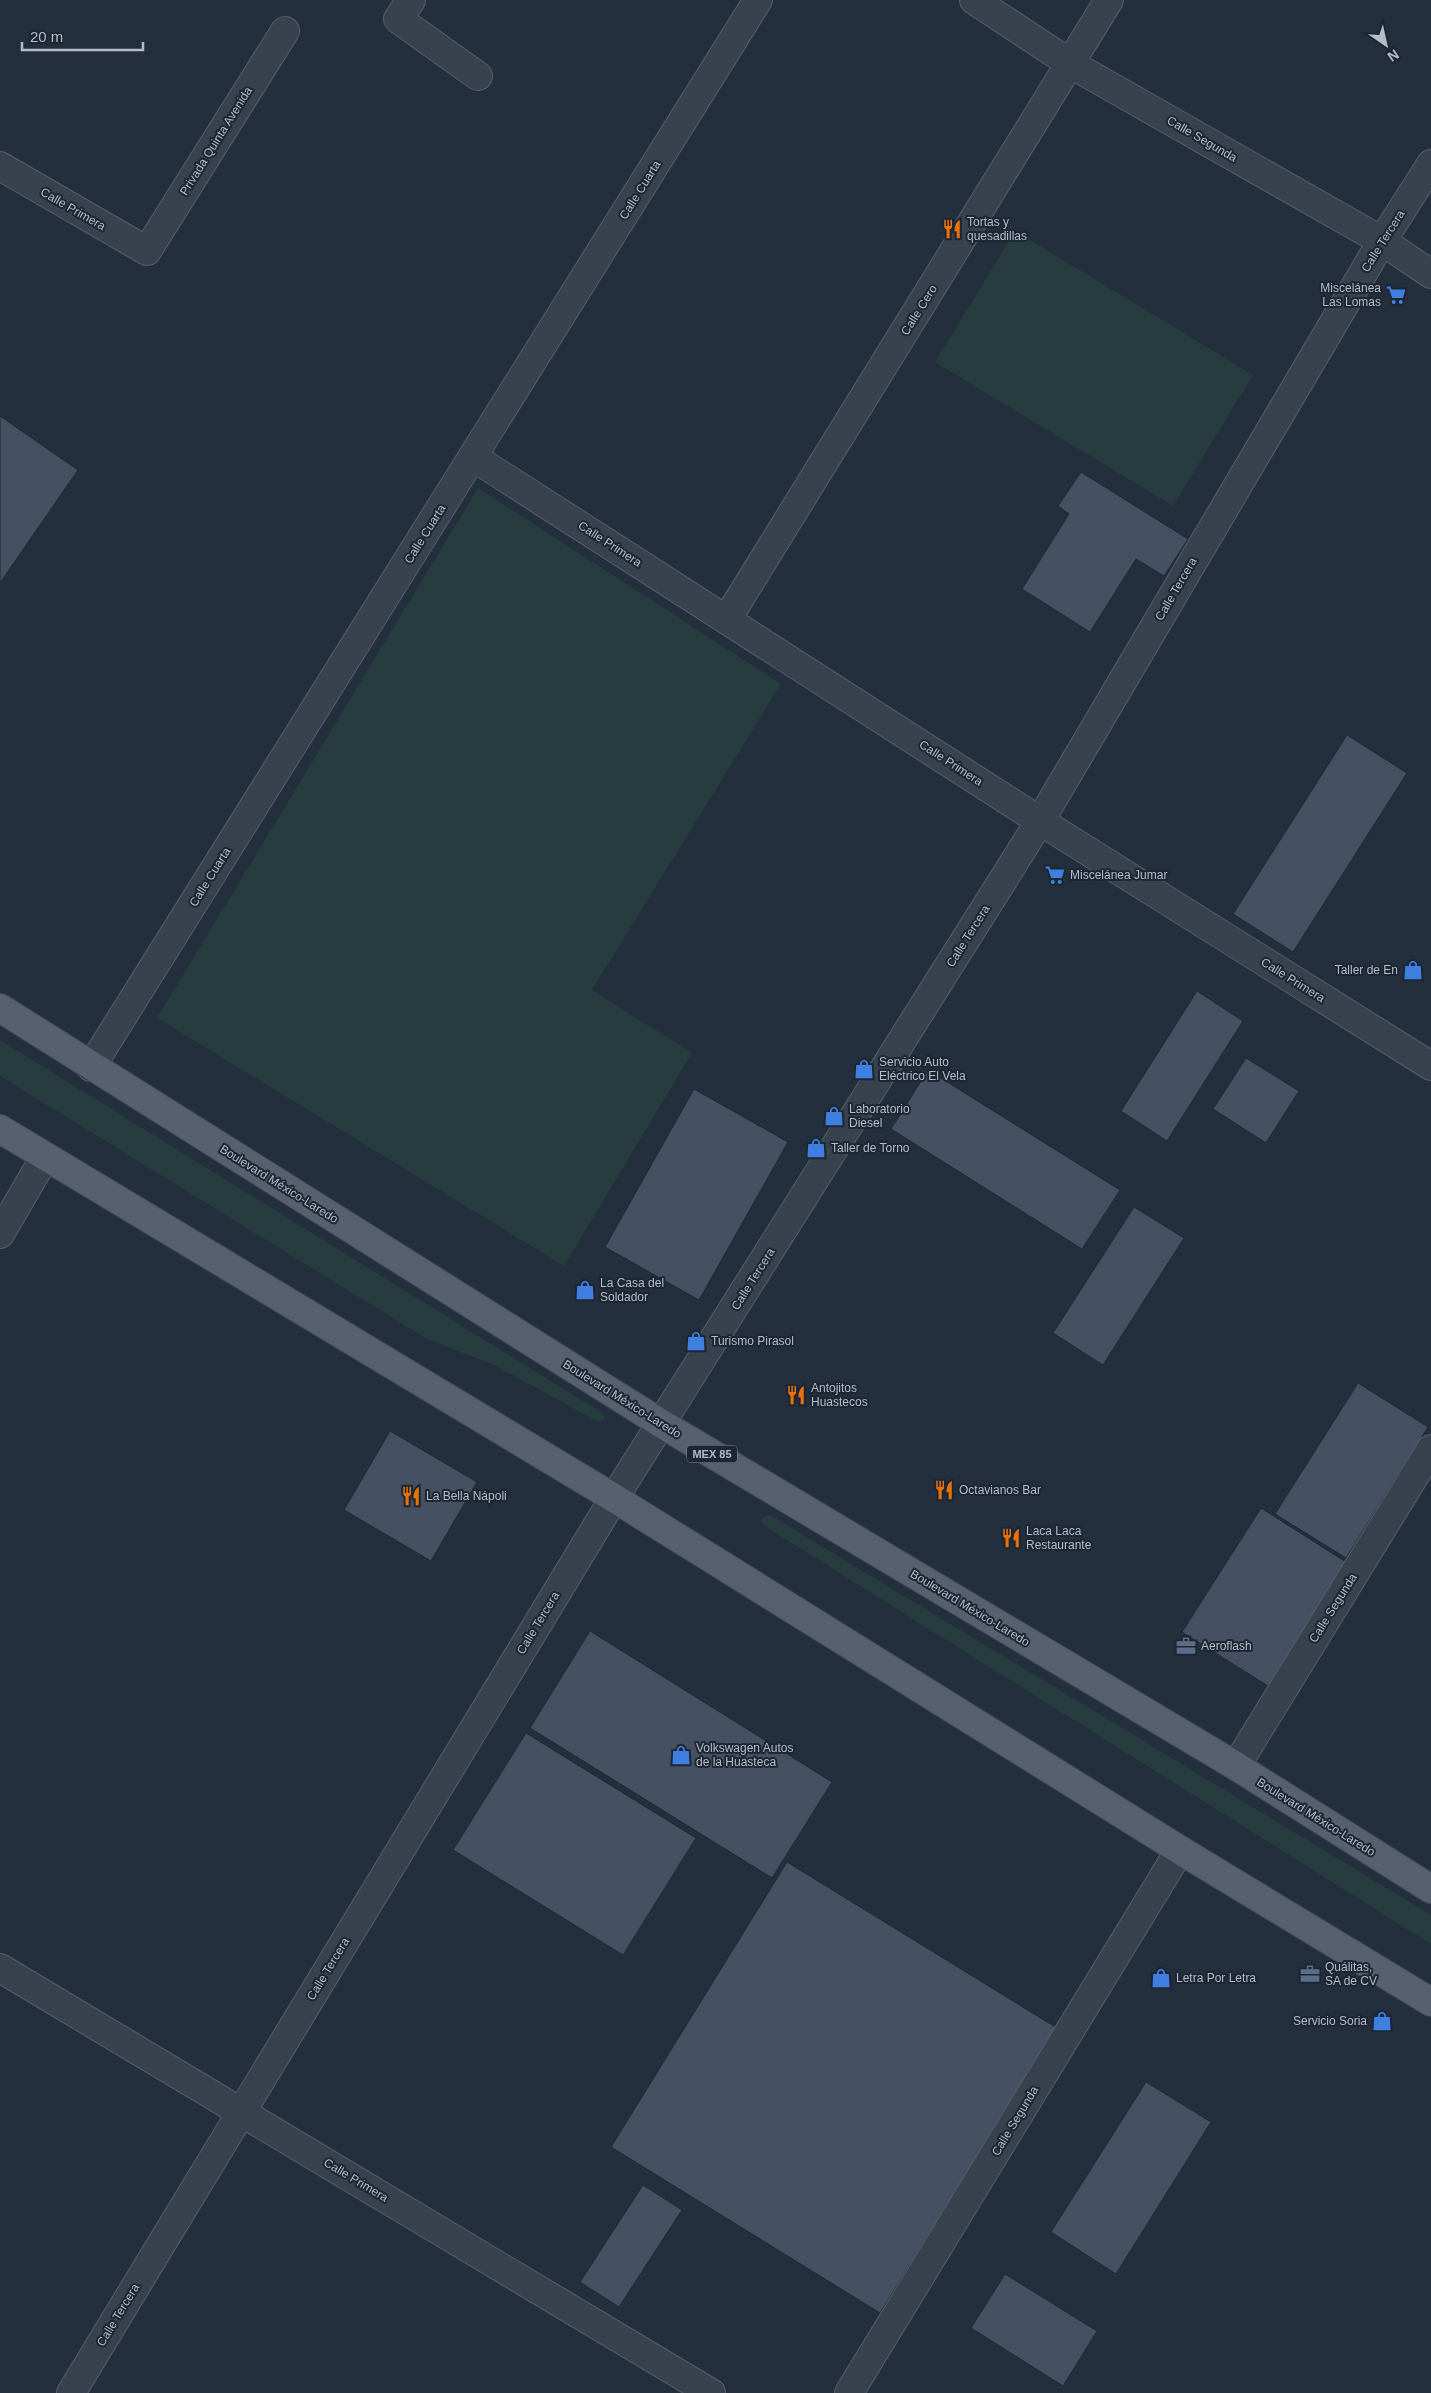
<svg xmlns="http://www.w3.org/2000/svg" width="1431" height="2393" viewBox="0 0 1431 2393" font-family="Helvetica,sans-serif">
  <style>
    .green { fill: #263c3f }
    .building { fill: #455162; stroke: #1f2835 }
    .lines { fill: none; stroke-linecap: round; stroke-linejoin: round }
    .minor-casing { stroke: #565f6c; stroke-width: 30 }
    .major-casing { stroke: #414a57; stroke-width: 30 }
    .minor { stroke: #38414e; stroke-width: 28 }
    .major { stroke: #56606e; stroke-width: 28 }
    .labels { text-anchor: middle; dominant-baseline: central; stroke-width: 4; stroke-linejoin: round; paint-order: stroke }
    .shield { fill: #1d2633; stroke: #878f9c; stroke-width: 1 }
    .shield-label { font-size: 11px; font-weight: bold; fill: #b4bcc9 }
    .street-label { font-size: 12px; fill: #b4bcc9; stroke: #1d2633 }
    .poi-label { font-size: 12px; fill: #b4bcc9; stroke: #1d2633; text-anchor: start }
  </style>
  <rect width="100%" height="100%" fill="#242f3e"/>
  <g class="green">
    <polygon points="1015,231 1253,375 1173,506 935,362"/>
    <polygon points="478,488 781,684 592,990 692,1053 564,1266 157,1018"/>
    <polygon points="0,1040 604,1414 604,1421 595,1420 494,1365 427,1339 0,1076"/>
    <polygon points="766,1515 770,1515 1431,1915 1431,1944 763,1525 761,1520"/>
  </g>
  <g class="building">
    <polygon points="0,416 78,470 0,583"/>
    <polygon points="1081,472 1188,539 1164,576 1136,559 1090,632 1022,589 1069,514 1058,506"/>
    <polygon points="1347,735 1407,773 1293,952 1233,914"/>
    <polygon points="1197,991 1243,1021 1167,1141 1121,1111"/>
    <polygon points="1246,1058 1299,1091 1266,1143 1213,1109"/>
    <polygon points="928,1070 1120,1190 1082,1249 891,1129"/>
    <polygon points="694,1089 788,1142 699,1300 605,1247"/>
    <polygon points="1134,1207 1184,1238 1103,1365 1053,1333"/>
    <polygon points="1358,1383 1428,1427 1346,1558 1275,1514"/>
    <polygon points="390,1431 477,1482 431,1561 344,1510"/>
    <polygon points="1261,1508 1346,1562 1268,1686 1182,1632"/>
    <polygon points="590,1631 832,1782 772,1878 530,1728"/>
    <polygon points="526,1733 696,1838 623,1955 453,1850"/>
    <polygon points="787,1862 1057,2028 880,2313 611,2147"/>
    <polygon points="1146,2082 1211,2122 1116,2274 1051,2232"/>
    <polygon points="643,2185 682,2210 619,2307 580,2282"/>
    <polygon points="1005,2274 1097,2331 1063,2386 971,2328"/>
  </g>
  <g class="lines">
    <defs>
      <g id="minor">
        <polyline points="411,0 398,19 478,76"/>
        <polyline points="974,0 1071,64 1382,241 1431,274"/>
        <polyline points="0,166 147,251 285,31"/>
        <polyline points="473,457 1040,821 1431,1066"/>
        <polyline points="727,619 1109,0"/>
        <polyline points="91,1067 758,0"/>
        <polyline points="0,1234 45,1157"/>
        <polyline points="1236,1766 1431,1449"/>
        <polyline points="0,1968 711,2393"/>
        <polyline points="71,2393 614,1498 1040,821 1382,241 1431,164"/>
        <polyline points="849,2393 1180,1850"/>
      </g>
      <g id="major">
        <polyline points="0,1008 662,1424 1236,1766 1431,1889"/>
        <polyline points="0,1129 614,1498 1180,1850 1431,2002"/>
      </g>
    </defs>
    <use href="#minor" class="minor-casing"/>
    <use href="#major" class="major-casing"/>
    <use href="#minor" class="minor"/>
    <use href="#major" class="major"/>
  </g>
  <defs>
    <symbol id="restaurant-bare" viewBox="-9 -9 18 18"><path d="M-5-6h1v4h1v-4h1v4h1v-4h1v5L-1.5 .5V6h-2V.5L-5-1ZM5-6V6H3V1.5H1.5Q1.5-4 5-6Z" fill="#e8710a" stroke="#1d2633" stroke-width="2.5" paint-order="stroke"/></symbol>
    <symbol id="supermarket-bare" viewBox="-9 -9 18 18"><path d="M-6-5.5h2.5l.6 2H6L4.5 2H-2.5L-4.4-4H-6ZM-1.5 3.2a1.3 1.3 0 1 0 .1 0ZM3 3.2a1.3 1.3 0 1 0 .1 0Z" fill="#3f7fe0" stroke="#1d2633" stroke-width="2.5" paint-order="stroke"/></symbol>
    <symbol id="shop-bare" viewBox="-9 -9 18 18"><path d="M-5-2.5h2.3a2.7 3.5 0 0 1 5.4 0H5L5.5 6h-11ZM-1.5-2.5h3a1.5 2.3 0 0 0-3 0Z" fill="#3f7fe0" stroke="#1d2633" stroke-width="2.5" paint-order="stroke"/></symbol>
    <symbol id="office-bare" viewBox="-9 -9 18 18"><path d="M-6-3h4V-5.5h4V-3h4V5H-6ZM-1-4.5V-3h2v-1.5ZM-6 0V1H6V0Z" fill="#5c6f8a" stroke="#1d2633" stroke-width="2.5" paint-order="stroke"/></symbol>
  </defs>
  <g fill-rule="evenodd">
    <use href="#restaurant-bare" x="938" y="215" width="28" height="28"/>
    <use href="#supermarket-bare" x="1382" y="281" width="28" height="28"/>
    <use href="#supermarket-bare" x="1041" y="861" width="28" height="28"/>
    <use href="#shop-bare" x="1399" y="956" width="28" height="28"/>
    <use href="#shop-bare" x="850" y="1055" width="28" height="28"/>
    <use href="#shop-bare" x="820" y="1102" width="28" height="28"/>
    <use href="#shop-bare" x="802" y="1134" width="28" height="28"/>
    <use href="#shop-bare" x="571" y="1276" width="28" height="28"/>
    <use href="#shop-bare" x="682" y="1327" width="28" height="28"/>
    <use href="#restaurant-bare" x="782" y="1381" width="28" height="28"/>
    <use href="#restaurant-bare" x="930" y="1476" width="28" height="28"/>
    <use href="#restaurant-bare" x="397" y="1482" width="28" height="28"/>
    <use href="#restaurant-bare" x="997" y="1524" width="28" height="28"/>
    <use href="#office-bare" x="1172" y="1632" width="28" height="28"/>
    <use href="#shop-bare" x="667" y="1741" width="28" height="28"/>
    <use href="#office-bare" x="1296" y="1960" width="28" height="28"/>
    <use href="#shop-bare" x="1147" y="1964" width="28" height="28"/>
    <use href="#shop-bare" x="1368" y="2007" width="28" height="28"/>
  </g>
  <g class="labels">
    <rect class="shield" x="687" y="1445.5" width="50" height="17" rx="4"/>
    <g class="shield-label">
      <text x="712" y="1454">MEX 85</text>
    </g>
    <g class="street-label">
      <text transform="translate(1202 139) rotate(30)">Calle Segunda</text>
      <text transform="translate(216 141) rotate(-58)">Privada Quinta Avenida</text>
      <text transform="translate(640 190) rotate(-58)">Calle Cuarta</text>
      <text transform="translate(73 209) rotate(30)">Calle Primera</text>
      <text transform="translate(1383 241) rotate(-58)">Calle Tercera</text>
      <text transform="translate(919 310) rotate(-58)">Calle Cero</text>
      <text transform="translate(425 534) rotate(-58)">Calle Cuarta</text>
      <text transform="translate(610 544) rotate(33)">Calle Primera</text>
      <text transform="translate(1176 589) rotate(-60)">Calle Tercera</text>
      <text transform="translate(951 763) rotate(33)">Calle Primera</text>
      <text transform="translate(210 877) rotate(-58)">Calle Cuarta</text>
      <text transform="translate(968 936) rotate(-58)">Calle Tercera</text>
      <text transform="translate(1293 980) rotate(32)">Calle Primera</text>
      <text transform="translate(279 1184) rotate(32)">Boulevard México-Laredo</text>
      <text transform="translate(753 1279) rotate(-58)">Calle Tercera</text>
      <text transform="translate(622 1399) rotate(32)">Boulevard México-Laredo</text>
      <text transform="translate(970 1608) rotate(31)">Boulevard México-Laredo</text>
      <text transform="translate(1333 1608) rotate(-58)">Calle Segunda</text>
      <text transform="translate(538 1623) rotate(-59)">Calle Tercera</text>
      <text transform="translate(1316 1817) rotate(32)">Boulevard México-Laredo</text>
      <text transform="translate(328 1969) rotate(-59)">Calle Tercera</text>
      <text transform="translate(1015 2121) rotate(-59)">Calle Segunda</text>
      <text transform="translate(356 2180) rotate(31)">Calle Primera</text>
      <text transform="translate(118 2315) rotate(-59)">Calle Tercera</text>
    </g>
    <g class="poi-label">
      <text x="967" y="222">Tortas y<tspan x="967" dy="14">quesadillas</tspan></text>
      <text x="1381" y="288" text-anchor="end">Miscelánea<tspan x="1381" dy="14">Las Lomas</tspan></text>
      <text x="1070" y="875">Miscelánea Jumar</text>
      <text x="1398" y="970" text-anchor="end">Taller de En</text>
      <text x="879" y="1062">Servicio Auto<tspan x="879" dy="14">Eléctrico El Vela</tspan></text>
      <text x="849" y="1109">Laboratorio<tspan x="849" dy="14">Diesel</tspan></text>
      <text x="831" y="1148">Taller de Torno</text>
      <text x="600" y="1283">La Casa del<tspan x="600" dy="14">Soldador</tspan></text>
      <text x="711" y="1341">Turismo Pirasol</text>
      <text x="811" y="1388">Antojitos<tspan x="811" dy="14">Huastecos</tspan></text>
      <text x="959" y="1490">Octavianos Bar</text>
      <text x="426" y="1496">La Bella Nápoli</text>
      <text x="1026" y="1531">Laca Laca<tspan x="1026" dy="14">Restaurante</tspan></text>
      <text x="1201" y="1646">Aeroflash</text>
      <text x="696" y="1748">Volkswagen Autos<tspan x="696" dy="14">de la Huasteca</tspan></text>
      <text x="1325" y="1967">Quálitas,<tspan x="1325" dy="14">SA de CV</tspan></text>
      <text x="1176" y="1978">Letra Por Letra</text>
      <text x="1367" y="2021" text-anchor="end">Servicio Soria</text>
    </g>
  </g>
  <g transform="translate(1386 45) rotate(146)" stroke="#1d2633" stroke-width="4" paint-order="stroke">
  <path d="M0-4L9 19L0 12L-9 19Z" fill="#b4bcc9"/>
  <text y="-8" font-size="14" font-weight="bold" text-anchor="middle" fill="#b4bcc9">N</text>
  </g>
  <path d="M22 42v8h121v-8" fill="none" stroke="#b4bcc9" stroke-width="2.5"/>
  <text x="30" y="42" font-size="15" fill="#b4bcc9" stroke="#1d2633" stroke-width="4" paint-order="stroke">20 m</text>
</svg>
